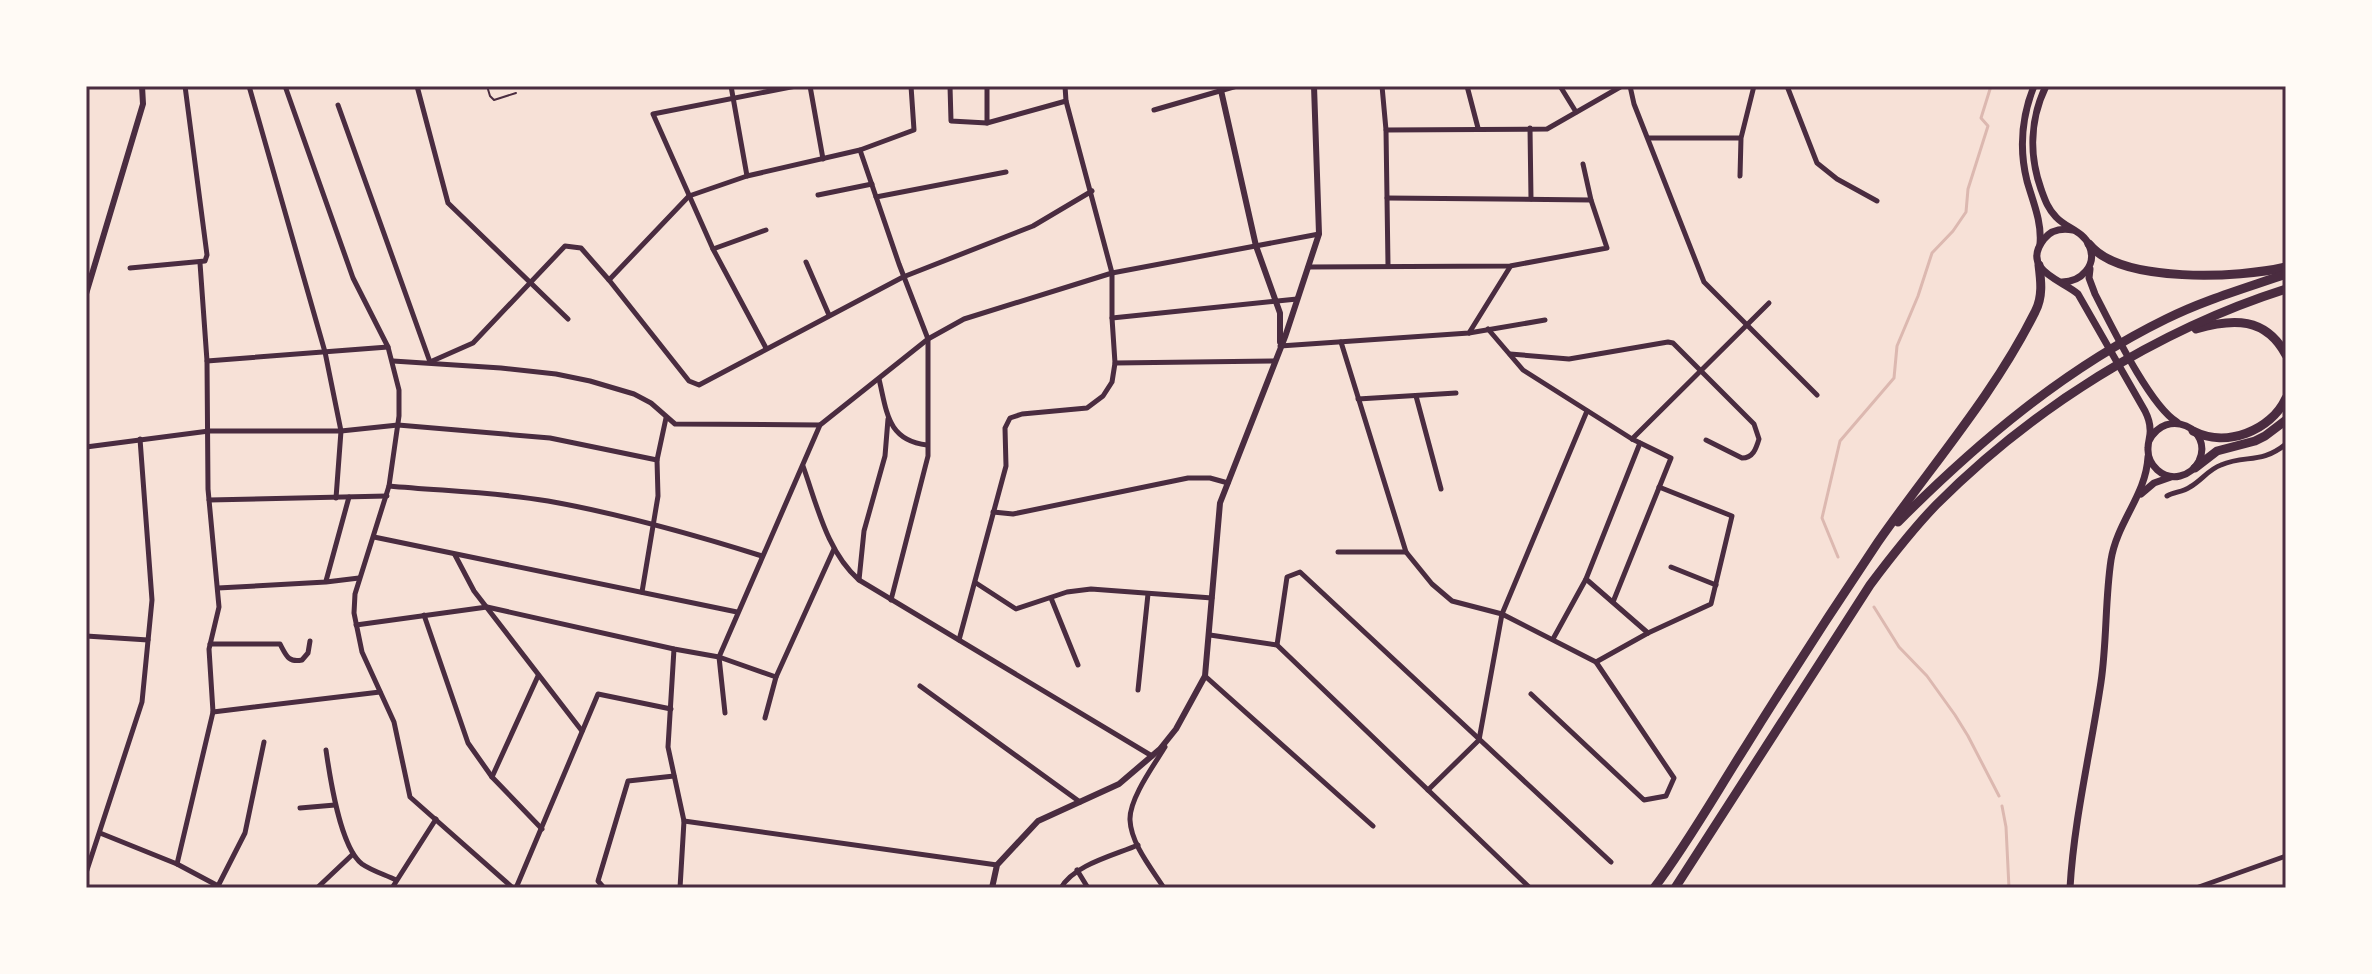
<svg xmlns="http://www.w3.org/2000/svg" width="2372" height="974" viewBox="0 0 2372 974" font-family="Figtree,sans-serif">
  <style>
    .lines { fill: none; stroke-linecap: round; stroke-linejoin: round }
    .stream { stroke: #dcb8b0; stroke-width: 3 }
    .service { stroke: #4a2c40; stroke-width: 2 }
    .minor { stroke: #4a2c40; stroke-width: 5 }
    .tertiary { stroke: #4a2c40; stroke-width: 6 }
    .secondary { stroke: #4a2c40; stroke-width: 7 }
    .motorway { stroke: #4a2c40; stroke-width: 9 }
    .neatline { fill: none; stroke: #4a2c40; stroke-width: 3 }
  </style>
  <rect width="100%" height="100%" fill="#f7e1d7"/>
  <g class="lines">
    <g class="stream">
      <polyline points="1838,557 1822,518 1840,441 1894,378 1897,346 1918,296 1932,253 1953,231 1966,212 1968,189 1988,126 1981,118 1991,86"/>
      <polyline points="1874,607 1899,647 1927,676 1955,715 1968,736 1999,796"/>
      <polyline points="2002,806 2006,827 2009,888"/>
    </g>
    <polyline class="service" points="487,86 490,96 494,100 516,93"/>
    <g class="minor">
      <polyline points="249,86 325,352 341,431 336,498"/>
      <polyline points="285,86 353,278 388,347 399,390 399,416 389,486 355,594 354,613 362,652 394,722 410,797 513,888"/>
      <polyline points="417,86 448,203 568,319"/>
      <polyline points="731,86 747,176"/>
      <polyline points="810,86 823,159"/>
      <polyline points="950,86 951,121 987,123"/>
      <polyline points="987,86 987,123 1066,101"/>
      <polyline points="1382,86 1386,130 1388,265"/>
      <polyline points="1467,86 1478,128"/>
      <polyline points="1560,86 1576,112"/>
      <polyline points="1630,86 1634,104 1704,282 1817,395"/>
      <polyline points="1787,86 1817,163 1837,179 1877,201"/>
      <polyline points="338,105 430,362 473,343 565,246 581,248 609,280 689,381 699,385 903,277 1033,226 1092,191"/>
      <polyline points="1154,110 1237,86"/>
      <polyline points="1530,128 1531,199"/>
      <polyline points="1386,130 1547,129 1622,86"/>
      <polyline points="1649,138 1740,138"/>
      <polyline points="860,150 899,264 928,339 928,456 891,600"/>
      <polyline points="1740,176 1741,138 1754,86"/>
      <polyline points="818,195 872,184"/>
      <polyline points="876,197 1006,172"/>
      <polyline points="1387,198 1591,200"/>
      <polyline points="713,249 766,230"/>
      <polyline points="806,262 829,315"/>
      <polyline points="1308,267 1510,266 1607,248 1591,200 1583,164"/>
      <polyline points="130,268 205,261 207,255 185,86"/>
      <polyline points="609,280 689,196 747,176 860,150 914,130 911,86"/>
      <polyline points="1112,318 1297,299"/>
      <polyline points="1488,329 1523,370 1632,439 1671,458 1613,602"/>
      <polyline points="1469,333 1510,267"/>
      <polyline points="1341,342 1406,552 1432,584 1452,601 1502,614 1596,662 1674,778 1666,796 1644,800 1531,694"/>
      <polyline points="1280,346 1469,333 1545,320"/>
      <polyline points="766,348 713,249 653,114 796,86"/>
      <path d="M1510,354L1569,359L1668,342L1673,343L1754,424L1759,439C1756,449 1753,458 1742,458L1706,440"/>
      <polyline points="207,361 388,347"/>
      <polyline points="393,361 501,368 556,374 590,381 634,394 651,403 675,424 820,425"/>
      <polyline points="1115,363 1274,361"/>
      <path d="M879,379C887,412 887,440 927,445"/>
      <polyline points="1416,396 1441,489"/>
      <polyline points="1358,399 1456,393"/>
      <polyline points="1632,439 1769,303"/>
      <polyline points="86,447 209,431 341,431 398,425 550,438 657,460 666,418"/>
      <path d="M803,466C817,505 827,552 859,580L1152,756"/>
      <path d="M389,486C442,491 496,492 548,501C621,514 692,534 762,556"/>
      <path d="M2167,496C2174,492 2183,492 2190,487C2201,481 2209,469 2221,465C2246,454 2260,465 2286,444"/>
      <polyline points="209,500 387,496"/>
      <polyline points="993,512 1013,514 1188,478 1210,478 1228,483"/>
      <polyline points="374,537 737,612"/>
      <polyline points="1338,552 1406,552"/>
      <polyline points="455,555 474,591 582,731"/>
      <polyline points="1671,567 1716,585"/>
      <polyline points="1586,579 1648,633"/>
      <polyline points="859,580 864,531 885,456 888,419"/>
      <polyline points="326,581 349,497"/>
      <polyline points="976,583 1016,609 1067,592 1091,589 1212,598"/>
      <polyline points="218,588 326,582 359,578"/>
      <polyline points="642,592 658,496 657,460"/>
      <polyline points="1051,598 1078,665"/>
      <polyline points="424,615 468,743 492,777 542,829"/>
      <polyline points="356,625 487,607 674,649 719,657 776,677"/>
      <polyline points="1210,635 1277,645 1530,888"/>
      <polyline points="86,636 148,640"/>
      <polyline points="1553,639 1586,579 1640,443"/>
      <polyline points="959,640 1006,466 1005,428 1010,418 1022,414 1087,408 1103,396 1112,382 1115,363 1112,318 1112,273 1066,101 1065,86"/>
      <path d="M210,644H280C286,655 288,663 302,660L308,653L310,641"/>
      <polyline points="1277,645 1287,577 1300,572 1611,862"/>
      <polyline points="674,649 668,747 684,821 680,888"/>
      <polyline points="1596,662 1648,633 1711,604 1732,516 1659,487"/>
      <polyline points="1205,676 1373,826"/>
      <polyline points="920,686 1080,802"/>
      <polyline points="1138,690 1148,594"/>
      <polyline points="213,712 380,692"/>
      <polyline points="725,713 719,657 820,425 928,339 964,319 1112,273 1319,234"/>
      <polyline points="765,718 776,677 834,549"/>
      <path d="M326,750C330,778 340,847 362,864C372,871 386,875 396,880"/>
      <polyline points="492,777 538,676"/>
      <polyline points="1428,790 1479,740 1502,614 1587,411"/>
      <polyline points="300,808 335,805"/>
      <polyline points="684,821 997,865"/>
      <polyline points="100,833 177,864 222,888"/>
      <polyline points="177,864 213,712 209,649 219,607 208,489 207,361 200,263"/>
      <polyline points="1077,870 1088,888"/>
      <polyline points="86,873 142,702 152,600 140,439"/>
      <polyline points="218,886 245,833 264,742"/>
      <polyline points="317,888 353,854"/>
      <polyline points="392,888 436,819"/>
      <polyline points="516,888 598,694 671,709"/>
      <polyline points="604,888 598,881 628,781 674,776"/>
      <path d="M1061,888C1073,865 1115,855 1138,845"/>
      <path d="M1164,888C1152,869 1131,844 1130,820C1129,799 1154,765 1165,747"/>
      <polyline points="2196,888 2286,856"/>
    </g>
    <g class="tertiary">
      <polyline points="1220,86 1256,246 1280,313 1280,342"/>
      <polyline points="86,294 143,104 142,86"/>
      <polyline points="992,888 997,865 1038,821 1119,784 1160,749 1176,729 1205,676 1220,503 1285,337 1319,234 1314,86"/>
    </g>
    <g class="secondary">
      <path d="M2034,86C2022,116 2019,149 2027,181C2033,202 2042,222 2040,244"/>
      <path d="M2046,86C2030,119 2029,155 2041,189C2045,200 2048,209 2056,217C2066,228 2083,231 2089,245C2098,265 2081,282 2062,282"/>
      <path d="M2073,230C2062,228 2051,230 2044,239C2020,270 2062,280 2078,294L2145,411C2148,417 2150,423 2150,429C2151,435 2148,441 2148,448C2147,465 2163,480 2180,476C2188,474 2195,469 2199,461C2214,429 2166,406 2149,441"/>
      <path d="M2090,269L2089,278L2095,294C2111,325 2150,406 2177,422"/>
      <polyline points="2141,494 2154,483 2171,477"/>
      <path d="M2070,888C2074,819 2091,750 2101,682C2107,641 2105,600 2111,560C2117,522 2146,495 2148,457"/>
    </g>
    <g class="motorway">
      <path d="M2089,244C2121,284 2240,278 2286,267"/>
      <path d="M2196,329C2233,318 2266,317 2286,355"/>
      <path d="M2193,431C2226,448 2271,431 2286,398"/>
      <polyline points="2195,468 2217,451 2255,441 2265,436 2286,420"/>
      <path d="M1898,522C1978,442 2064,369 2166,319C2204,300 2246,288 2286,274"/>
      <path d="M1654,888C1688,843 1716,793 1746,746C1789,677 1833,609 1878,542C1931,466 1993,396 2035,312C2043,297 2041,281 2039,265"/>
      <path d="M1675,888L1870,585C1891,557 1912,530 1936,505C2031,409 2157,330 2286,289"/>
    </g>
  </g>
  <rect width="2372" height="974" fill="none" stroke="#fffaf5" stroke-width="176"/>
  <rect x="88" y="88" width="2196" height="798" class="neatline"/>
</svg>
